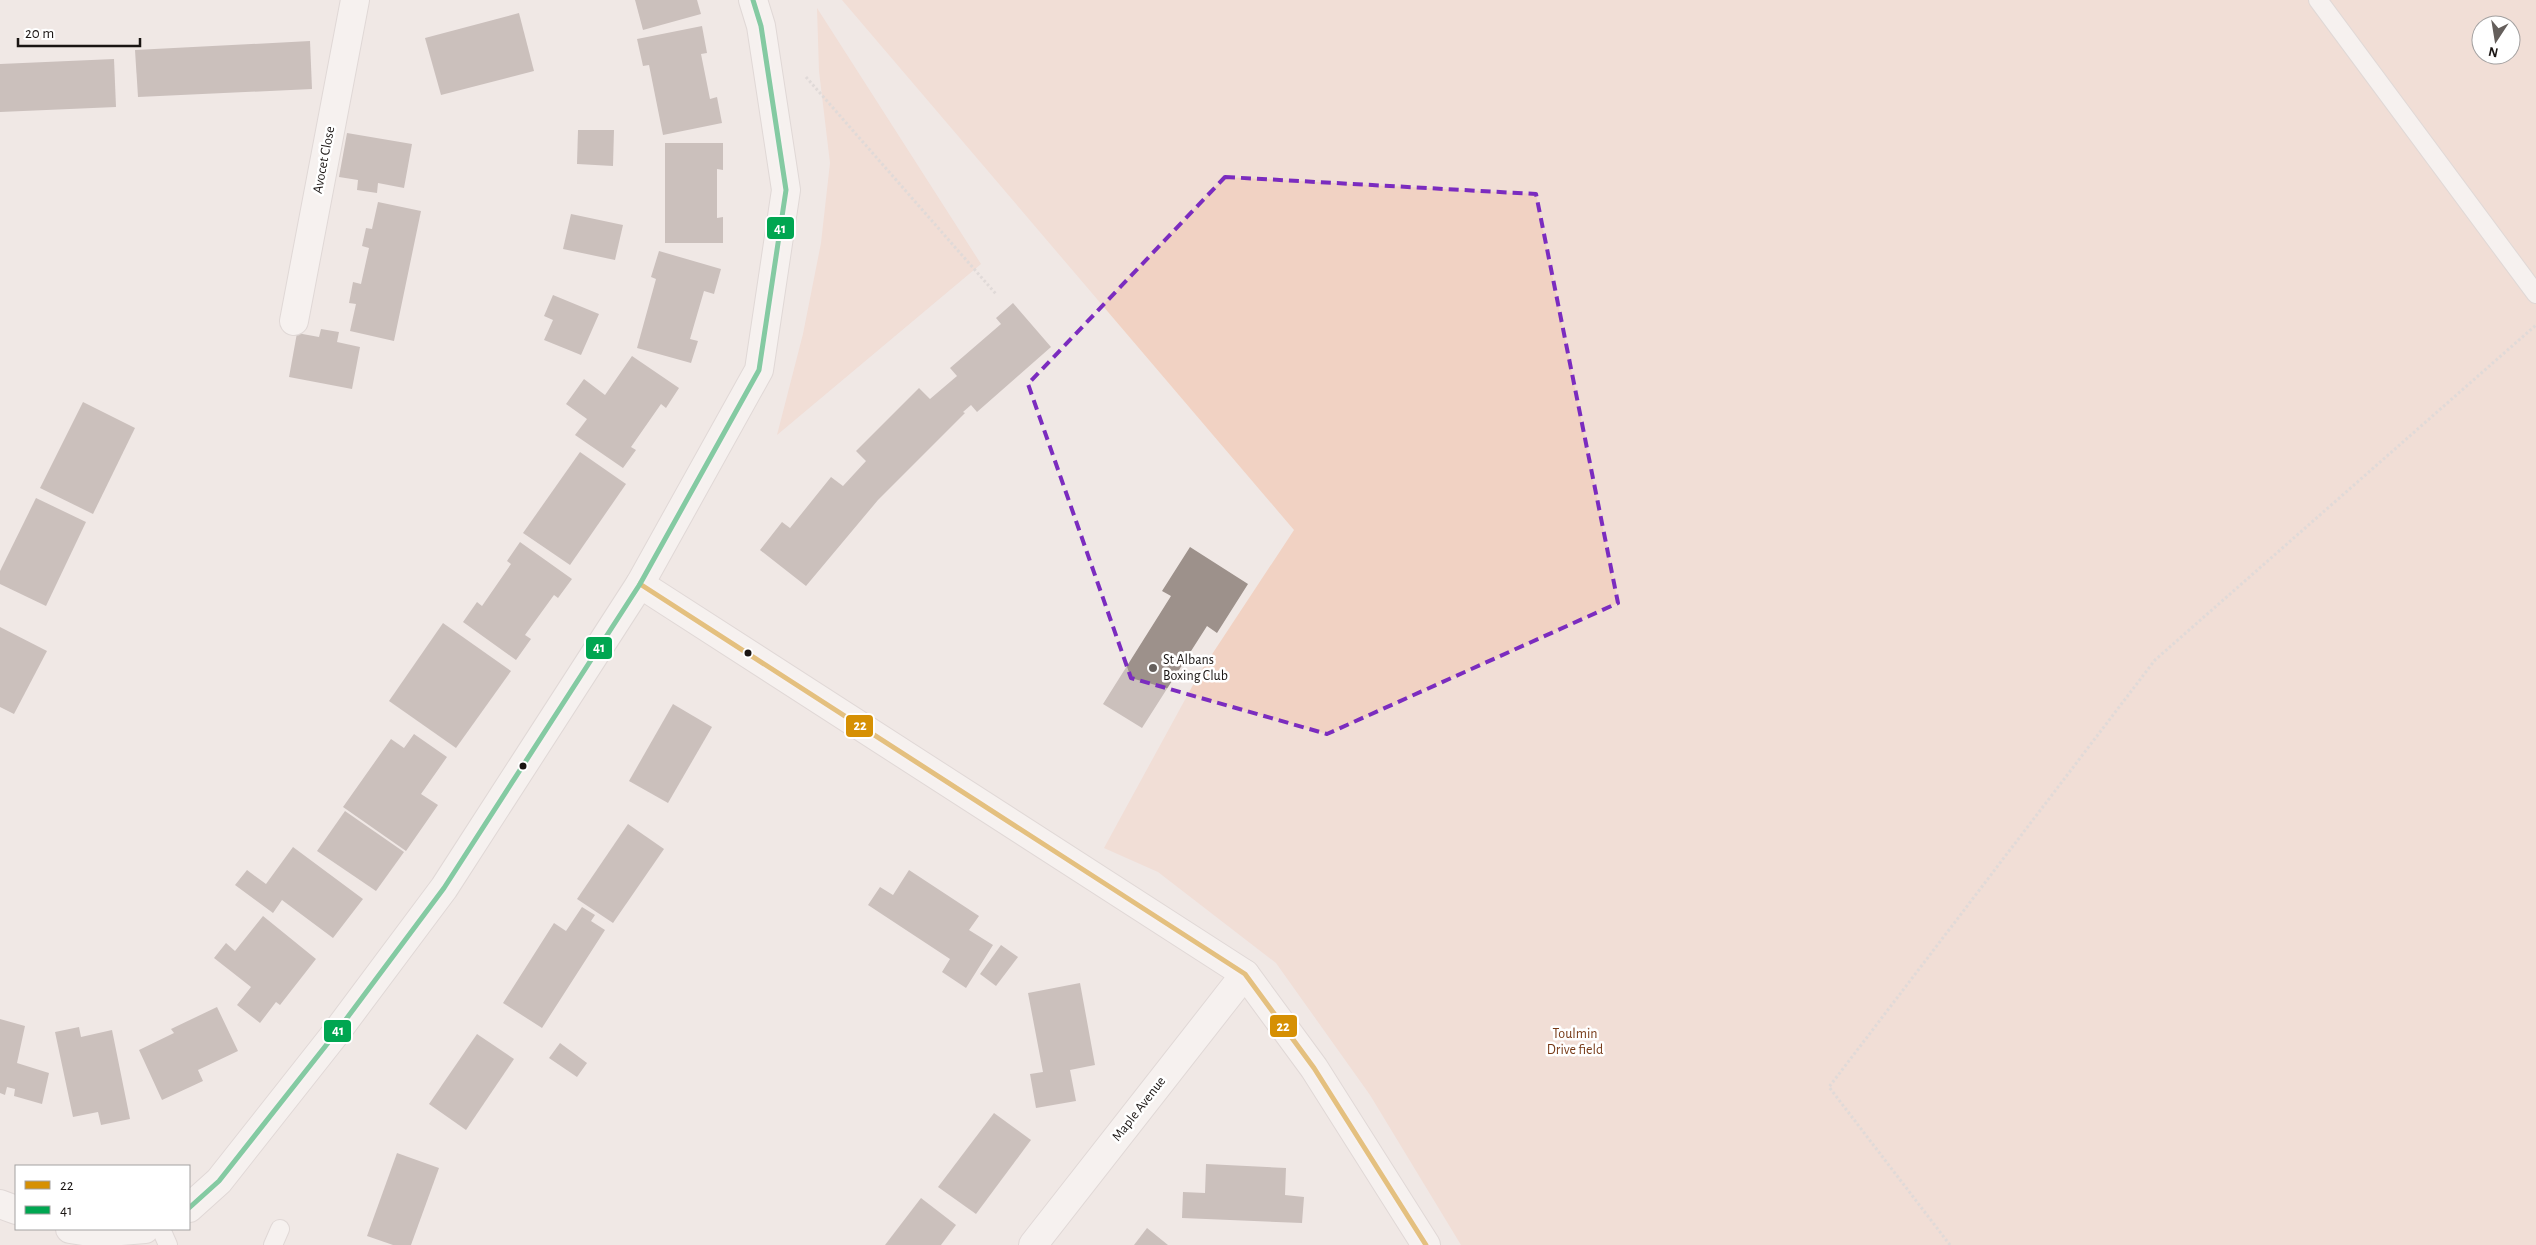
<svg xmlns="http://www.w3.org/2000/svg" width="2536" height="1245" viewBox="0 0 2536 1245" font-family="'Alegreya Sans',sans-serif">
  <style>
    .green { fill: #f1d2c3; fill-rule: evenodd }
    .building { fill: #9d918b }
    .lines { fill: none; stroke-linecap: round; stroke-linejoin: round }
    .lane-casing { stroke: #ccc6c3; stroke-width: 20 }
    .street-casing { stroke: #ccc6c3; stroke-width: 30 }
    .path { stroke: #cdcac8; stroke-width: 3; stroke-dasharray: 2.5 2.5; stroke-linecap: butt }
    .lane { stroke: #fdfcfb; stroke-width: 18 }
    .street { stroke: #fdfcfb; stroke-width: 28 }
    .bus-1-casing { stroke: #fff; stroke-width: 9 }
    .bus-2-casing { stroke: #fff; stroke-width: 9 }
    .bus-1 { stroke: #d69003; stroke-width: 5 }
    .bus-2 { stroke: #00a651; stroke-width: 5 }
    .marked { fill: none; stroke: #7b2cbf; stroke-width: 4; stroke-dasharray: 10 6; stroke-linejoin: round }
    .bus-dot { fill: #1a1513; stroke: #fff; stroke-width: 2 }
    .poi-dot { fill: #655f5c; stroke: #fff; stroke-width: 2 }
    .labels { text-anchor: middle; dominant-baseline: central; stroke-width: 5; stroke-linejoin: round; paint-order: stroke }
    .street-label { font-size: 14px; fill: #1a1513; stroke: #fff }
    .poi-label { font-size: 14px; fill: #1a1513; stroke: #fff; text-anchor: start }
    .park-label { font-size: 14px; fill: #773a17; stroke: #fff }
    .line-badge { stroke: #fff; stroke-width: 2 }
    .badge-label { font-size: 14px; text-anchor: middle; font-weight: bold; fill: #fff }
  </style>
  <rect width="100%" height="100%" fill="#f0e8e5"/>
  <g class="green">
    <path d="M842,0H2536V1245H1461L1370,1095L1276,963L1158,872L1104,848L1199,674L1294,530ZM2481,25H2511V55H2481Z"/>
    <polygon points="817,8 981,264 777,435 803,334 821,243 830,163 819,71"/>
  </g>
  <g class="building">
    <polygon points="635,0 697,0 701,14 643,30"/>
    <polygon points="519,13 534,71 441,95 425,38"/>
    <polygon points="702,26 707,53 701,54 710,99 717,97 722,123 663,135 649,65 643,66 637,39"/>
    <polygon points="310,41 312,89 138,97 135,50"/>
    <polygon points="114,59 116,107 0,112 0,64"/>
    <polygon points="578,130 614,130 613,166 577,164"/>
    <polygon points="347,133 412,144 404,188 378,183 377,193 357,190 358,180 339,177"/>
    <polygon points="665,143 723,143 723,170 717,169 717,218 723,217 723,243 665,243"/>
    <polygon points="378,202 421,211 394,341 350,331 356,304 349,303 353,282 361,284 369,248 362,246 366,228 372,229"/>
    <polygon points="571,214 623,225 615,260 563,249"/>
    <polygon points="659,251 721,269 714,294 704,291 690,339 698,341 691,363 637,348 656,279 651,277"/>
    <polygon points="553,295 599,314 581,355 544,340 553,320 544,316"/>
    <polygon points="1013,303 1051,347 977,412 971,405 963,412 965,413 878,500 806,586 760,550 782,522 790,528 831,477 843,486 866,461 856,451 919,388 930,399 957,376 950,368 1001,324 996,318"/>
    <polygon points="321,329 339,332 337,342 360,347 352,389 289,377 297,333 319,337"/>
    <polygon points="632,356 679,388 666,408 661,404 631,447 636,450 623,468 575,435 587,419 566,404 584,379 605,395"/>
    <polygon points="83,402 135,428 93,514 40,488"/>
    <polygon points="580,452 626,484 570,565 523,533"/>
    <polygon points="36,498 86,522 46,606 0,584 0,571"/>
    <polygon points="520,542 572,579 558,598 554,595 525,635 531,639 516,660 463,622 477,602 482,606 511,564 507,561"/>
    <polygon points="1190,547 1248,584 1217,633 1207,626 1142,728 1103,704 1171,596 1162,591"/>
    <polygon points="443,623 511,671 456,748 389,701"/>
    <polygon points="0,627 47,651 14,714 0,707"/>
    <polygon points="673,704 712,727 668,803 629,781"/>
    <polygon points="414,734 447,757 421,794 438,805 406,851 343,807 391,739 404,748"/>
    <polygon points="345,811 404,852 376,891 317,851"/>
    <polygon points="628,824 664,849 613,923 577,899"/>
    <polygon points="293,847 363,899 333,938 282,900 273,913 235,885 247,870 266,884"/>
    <polygon points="909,870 979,916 969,930 993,945 966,988 942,972 950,959 868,905 880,887 893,895"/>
    <polygon points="582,907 595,915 591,921 605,930 542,1028 503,1003 554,923 566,931"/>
    <polygon points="263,916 316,959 280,1005 276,1002 260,1023 237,1005 251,987 214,958 226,943 235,951"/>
    <polygon points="1001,945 1018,957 996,986 980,974"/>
    <polygon points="1080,983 1095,1065 1070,1070 1076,1101 1036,1108 1030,1074 1043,1072 1028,993"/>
    <polygon points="217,1007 238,1051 198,1070 203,1081 162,1100 139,1050 174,1033 171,1029"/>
    <polygon points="0,1019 25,1026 17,1063 49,1073 42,1104 14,1096 15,1089 7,1087 5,1095 0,1093"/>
    <polygon points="79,1027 81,1037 112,1030 130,1119 101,1125 98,1112 73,1117 55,1032"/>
    <polygon points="477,1034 514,1059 466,1130 429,1104"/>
    <polygon points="560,1043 587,1063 577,1077 549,1058"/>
    <polygon points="994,1113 1031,1140 976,1214 938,1187"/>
    <polygon points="397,1153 439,1168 411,1245 393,1245 367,1236"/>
    <polygon points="1206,1164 1286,1168 1285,1195 1304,1197 1302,1223 1182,1218 1183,1192 1205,1193"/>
    <polygon points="921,1198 956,1225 941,1245 885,1245"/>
    <polygon points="1147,1228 1168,1245 1134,1245"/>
  </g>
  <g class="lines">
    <defs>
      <g id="lane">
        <polyline points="2318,0 2536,294"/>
        <polyline points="161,1229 168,1245"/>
        <polyline points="273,1245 280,1229"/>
      </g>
      <g id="street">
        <polyline points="294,321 355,0"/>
        <polyline points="640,584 1245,974 1314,1068 1426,1245"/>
        <polyline points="0,1204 16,1210"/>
        <polyline points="189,1208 219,1181 335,1034 444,888 640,584 759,370 786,190 761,26 753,0"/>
        <polyline points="70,1229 97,1233 145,1229"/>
        <polyline points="1033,1245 1245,974"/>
      </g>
    </defs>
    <use href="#lane" class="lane-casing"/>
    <use href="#street" class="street-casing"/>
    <g class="path">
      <polyline points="806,77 996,294"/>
      <polyline points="1950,1245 1829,1087 2155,660 2536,325"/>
    </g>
    <use href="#lane" class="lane"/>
    <use href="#street" class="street"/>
    <defs>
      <polyline id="bus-1" points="640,584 1245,974 1314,1068 1426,1245"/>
      <polyline id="bus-2" points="189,1208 219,1181 335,1034 444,888 640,584 759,370 786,190 761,26 753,0"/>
    </defs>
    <use href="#bus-1" class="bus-1-casing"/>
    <use href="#bus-2" class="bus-2-casing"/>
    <use href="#bus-1" class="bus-1"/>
    <use href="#bus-2" class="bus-2"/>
  </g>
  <path d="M0 0H2536V1245H0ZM1225,177L1536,194L1618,603L1327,734L1131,678L1028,384Z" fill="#f0e8e5" fill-opacity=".55" fill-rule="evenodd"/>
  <path class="marked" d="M1225,177L1536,194L1618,603L1327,734L1131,678L1028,384Z"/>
  <g class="bus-dot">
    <circle cx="748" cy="653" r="4.5"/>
    <circle cx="523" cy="766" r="4.5"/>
  </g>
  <circle class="poi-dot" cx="1153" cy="668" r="5"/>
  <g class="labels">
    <g class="street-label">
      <text transform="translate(324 160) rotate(-79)">Avocet Close</text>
      <text transform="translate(1139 1109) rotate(-52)">Maple Avenue</text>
    </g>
    <g class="poi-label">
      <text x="1163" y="660">St Albans<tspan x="1163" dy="16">Boxing Club</tspan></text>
    </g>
    <g class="park-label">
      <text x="1575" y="1034">Toulmin<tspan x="1575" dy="16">Drive field</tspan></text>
    </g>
  </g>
  <g class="line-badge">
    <rect x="766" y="216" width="29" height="24" rx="5" fill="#00a651"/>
    <rect x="585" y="636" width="28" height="24" rx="5" fill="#00a651"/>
    <rect x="845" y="714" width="29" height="24" rx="5" fill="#d69003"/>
    <rect x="1269" y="1014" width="29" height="24" rx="5" fill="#d69003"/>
    <rect x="323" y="1019" width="29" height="24" rx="5" fill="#00a651"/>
  </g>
  <g class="badge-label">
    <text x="780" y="233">41</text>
    <text x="599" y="652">41</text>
    <text x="860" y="730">22</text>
    <text x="1283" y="1031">22</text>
    <text x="338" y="1035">41</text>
  </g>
  <rect x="15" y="1165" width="175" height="65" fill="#ffffff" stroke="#a3a1a1"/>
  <rect x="25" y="1181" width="25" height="8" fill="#d69003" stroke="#a3a1a1"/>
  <text x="60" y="1190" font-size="15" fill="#1a1513">22</text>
  <rect x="25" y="1206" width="25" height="8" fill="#00a651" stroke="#a3a1a1"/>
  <text x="60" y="1215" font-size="15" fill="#1a1513">41</text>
  <g transform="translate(2496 40) rotate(192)"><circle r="24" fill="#ffffff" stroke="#a3a1a1"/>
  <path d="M0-4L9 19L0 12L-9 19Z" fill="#655f5c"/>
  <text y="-8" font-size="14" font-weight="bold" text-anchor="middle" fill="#1a1513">N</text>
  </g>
  <path d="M18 38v8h122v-8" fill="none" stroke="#1a1513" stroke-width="2.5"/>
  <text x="25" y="38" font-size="15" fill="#1a1513" stroke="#ffffff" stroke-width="4" paint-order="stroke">20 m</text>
</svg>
